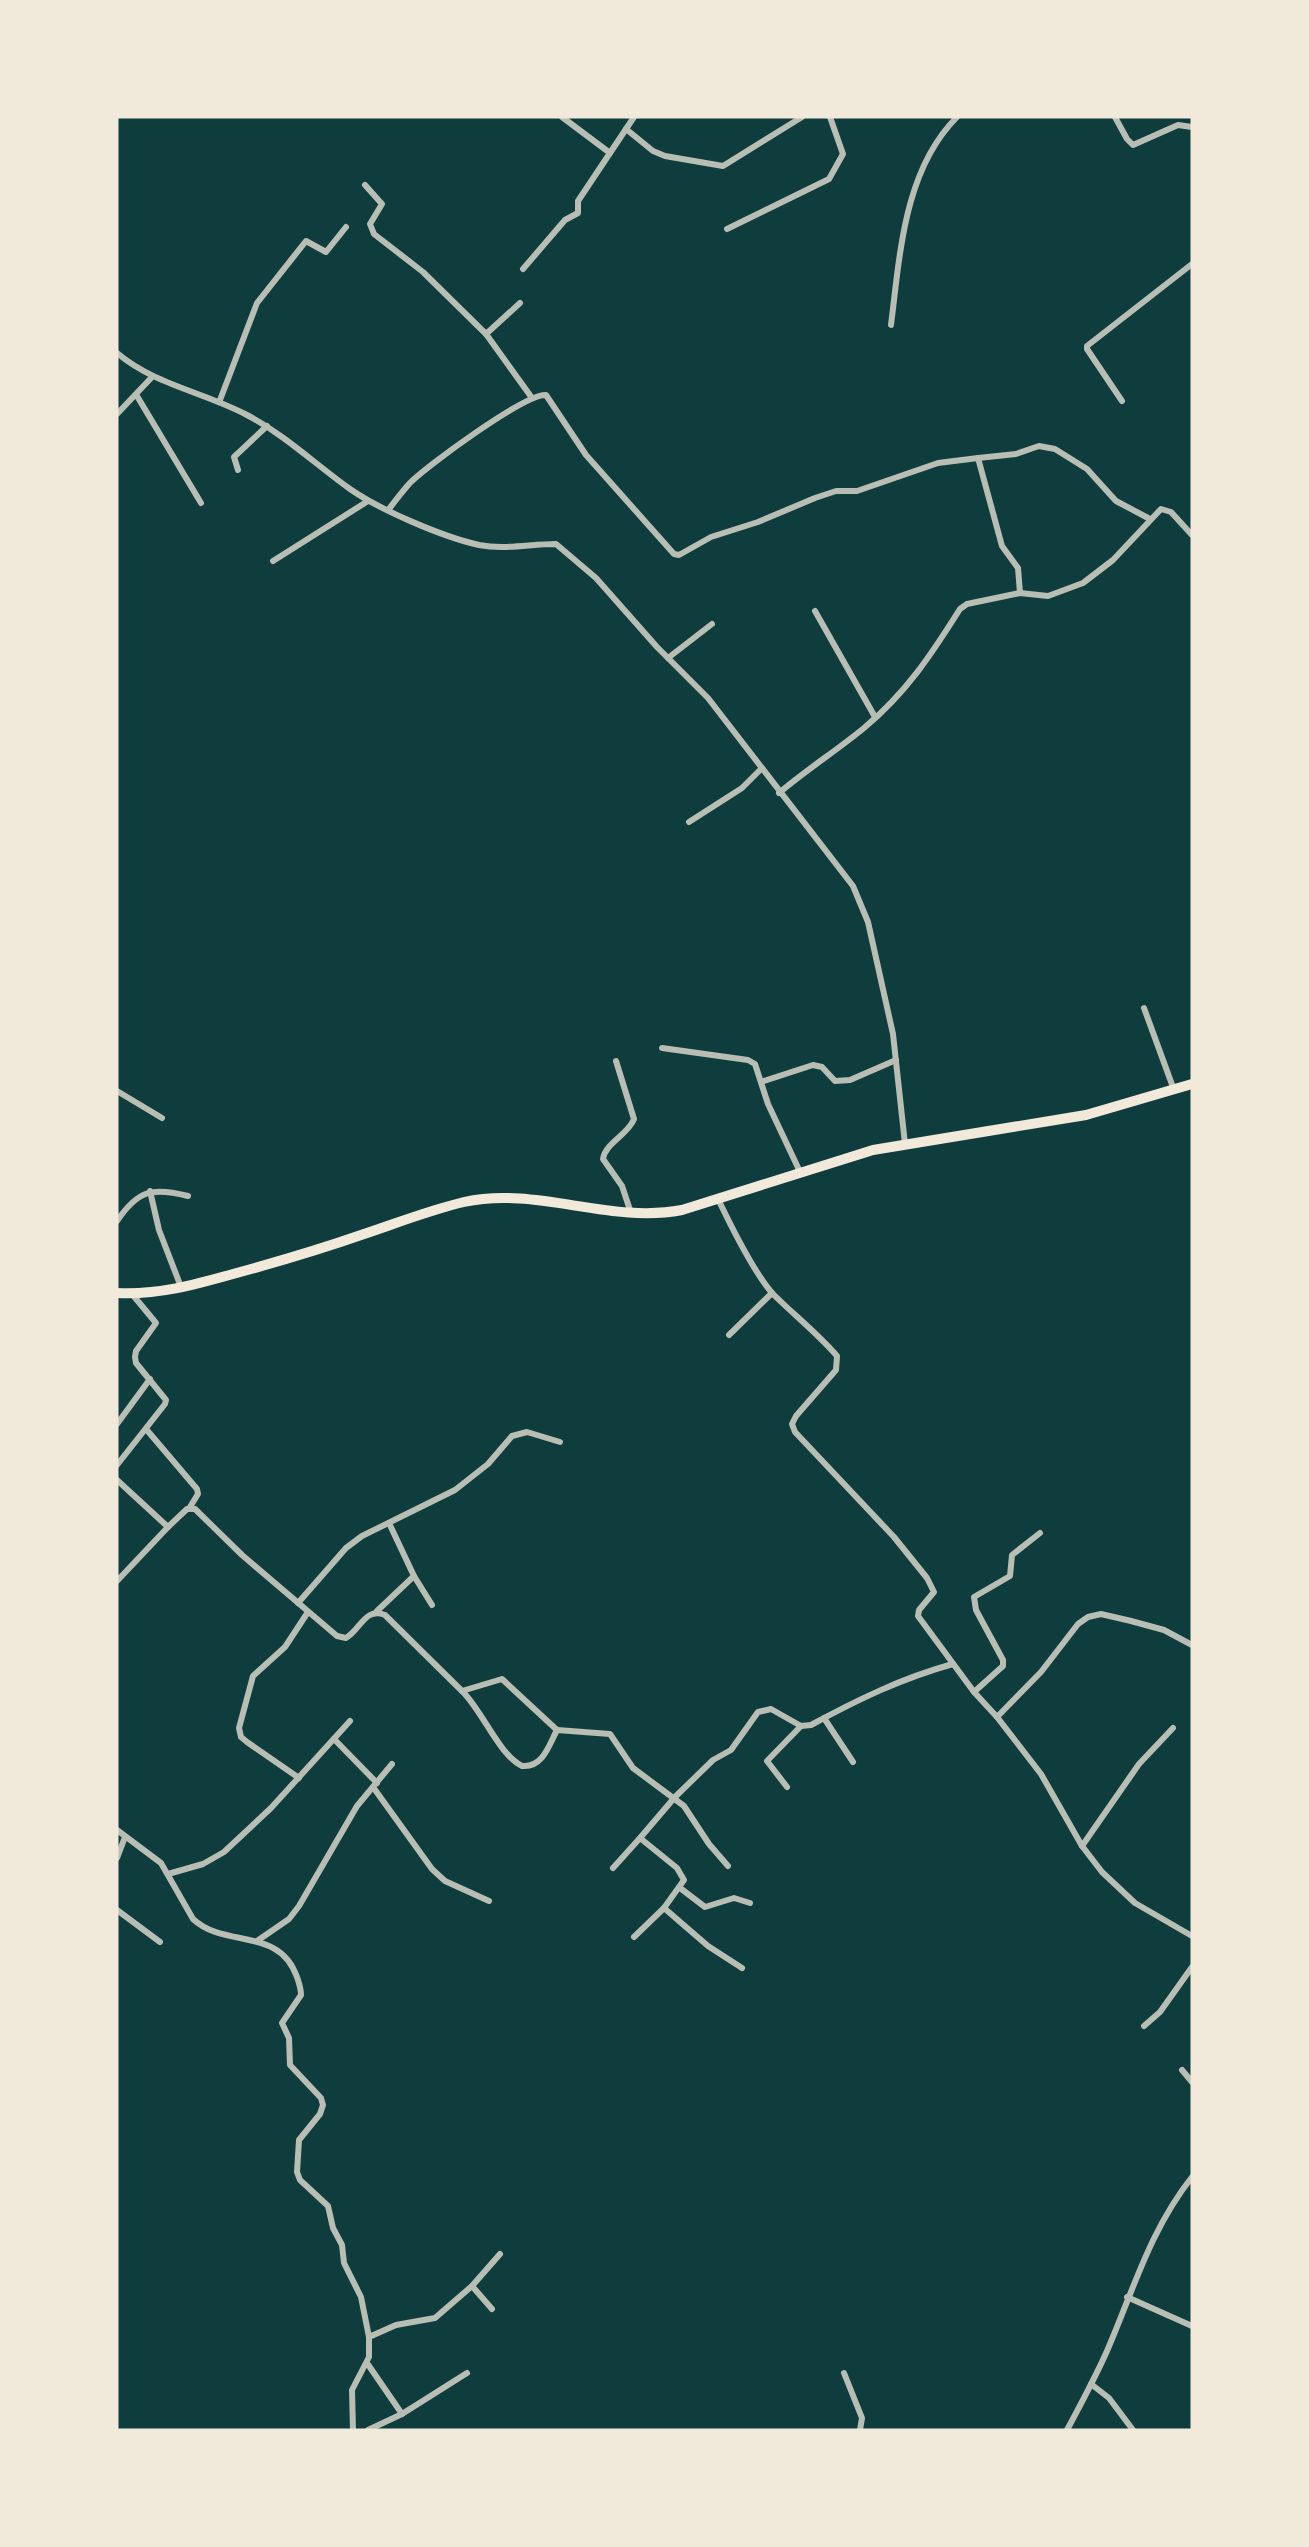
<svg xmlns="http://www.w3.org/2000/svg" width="1309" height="2547" viewBox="0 0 1309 2547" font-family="'Public Sans',sans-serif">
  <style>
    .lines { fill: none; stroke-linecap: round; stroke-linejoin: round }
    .minor { stroke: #b8beb3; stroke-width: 6 }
    .primary { stroke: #f1e9da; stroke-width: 10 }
  </style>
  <rect width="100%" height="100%" fill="#0f3d3e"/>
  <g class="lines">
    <g class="minor">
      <polyline points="562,117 610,153 634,117"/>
      <polyline points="1115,117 1127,139 1133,145 1178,125 1192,127"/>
      <polyline points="626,129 653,151 665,156 723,166 802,117"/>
      <polyline points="365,185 382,204 370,224 374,234 423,272 486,334"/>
      <polyline points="727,229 829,179 843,154 830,117"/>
      <polyline points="523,269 565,220 578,213 578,201 610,153"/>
      <polyline points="520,303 486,334 532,398"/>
      <path d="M891,325C900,254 904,170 957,117"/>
      <path d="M117,353C155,385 204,392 247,415C285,435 315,464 350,489C380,510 443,537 479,545C505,550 530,544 556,544L596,578L657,647L708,698L853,886L868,922L893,1034L905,1144"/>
      <polyline points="137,396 201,503"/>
      <polyline points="220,400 257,303 306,241 326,252 346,227"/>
      <polyline points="1122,401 1087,349 1087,346 1192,264"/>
      <polyline points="117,414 152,377"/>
      <polyline points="978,458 1016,454 1039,446 1055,449 1087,469 1116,501 1150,519"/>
      <polyline points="238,470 234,457 267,426"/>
      <path d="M389,509C395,501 402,492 409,484C425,467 526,393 546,395L586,455L674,554L679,555L711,537L758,522L815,498L836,491H857L938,463L978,458L1002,546L1018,568L1020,593"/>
      <polyline points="273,561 368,501"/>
      <polyline points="815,611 875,717"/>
      <polyline points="668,658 712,624"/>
      <path d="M779,793C806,770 836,751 864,728C906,693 931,655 960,609L967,604L1020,593L1048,596L1083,583L1113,560L1161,509L1171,512L1192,535"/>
      <polyline points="689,822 742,788 761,769"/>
      <polyline points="1144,1008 1174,1090"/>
      <polyline points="662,1048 748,1060 755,1064 768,1104 801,1174"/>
      <path d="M616,1061L634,1119C628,1135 605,1143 603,1159L622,1186L631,1213"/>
      <polyline points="761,1082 813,1065 822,1067 835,1081 850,1080 896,1060"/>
      <polyline points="117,1091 162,1118"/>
      <polyline points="150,1191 159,1230 181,1287"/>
      <path d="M719,1201C731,1226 755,1274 773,1294C794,1315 817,1333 837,1356L836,1370L796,1416L792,1424L795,1432L894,1537L927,1578L934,1592L919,1610L918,1616L974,1692L997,1717L1041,1774L1082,1846L1102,1872L1135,1903L1192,1936"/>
      <path d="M117,1221C138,1190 152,1187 188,1196"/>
      <polyline points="729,1335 772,1293"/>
      <polyline points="117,1424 150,1379"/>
      <polyline points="146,1429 197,1489 198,1494 190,1507"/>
      <polyline points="117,1465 165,1404 166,1400 136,1363 135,1357 136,1351 156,1323 132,1294"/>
      <polyline points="117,1480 168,1527 117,1581"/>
      <polyline points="389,1523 414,1576 432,1605"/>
      <path d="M168,1527L187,1509H195L242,1555L337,1636L346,1638C361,1629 365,1607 385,1615L462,1691L502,1679L557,1730"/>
      <polyline points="298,1603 346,1548 362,1536 455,1490 488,1464 512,1436 527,1432 560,1442"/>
      <polyline points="377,1611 414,1576"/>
      <path d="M462,1691C482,1710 499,1755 522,1766C543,1768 549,1745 557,1730L610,1734L633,1768L684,1806L709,1844L728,1866"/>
      <polyline points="974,1692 1003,1666 1003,1660 976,1610 974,1597 1010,1576 1012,1555 1040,1533"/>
      <polyline points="997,1717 1041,1672 1078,1624 1088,1617 1101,1614 1131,1621 1164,1630 1192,1645"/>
      <polyline points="824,1718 853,1762"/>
      <polyline points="334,1739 377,1783"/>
      <polyline points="299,1778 247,1742 241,1737 239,1728 253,1676 285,1647 308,1612"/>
      <polyline points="373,1787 432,1869 445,1881 489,1901"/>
      <polyline points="787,1787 767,1761 801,1726"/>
      <path d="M117,1830L161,1863L193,1919C225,1949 279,1926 297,1977C299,1983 301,1988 301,1995L282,2023L289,2038L290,2065L321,2098L323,2105L320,2114L299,2140L297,2172L300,2180L328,2206L333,2228L342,2245L344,2263L361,2297L369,2337V2357L352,2390L353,2430"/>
      <polyline points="1082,1846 1139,1764 1173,1728"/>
      <polyline points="117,1858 125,1837"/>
      <polyline points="613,1868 640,1838"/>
      <polyline points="168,1874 203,1864 224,1852 271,1808 350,1721"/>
      <polyline points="680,1888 705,1907 734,1898 750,1903"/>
      <polyline points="664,1908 708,1946 742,1968"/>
      <polyline points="117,1910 160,1942"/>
      <path d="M634,1937L664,1908L684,1880L677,1868L640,1838L675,1797L713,1760L731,1750L758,1712L771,1709L801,1726L811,1725C857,1700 902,1678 953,1664"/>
      <polyline points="257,1941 289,1919 299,1906 357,1806 392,1764"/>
      <polyline points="1144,2026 1160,2012 1192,1967"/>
      <polyline points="1182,2070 1192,2082"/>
      <polyline points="472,2286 500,2254"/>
      <polyline points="1127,2297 1192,2326"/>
      <polyline points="369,2337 396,2325 435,2318 472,2286 492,2309"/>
      <polyline points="367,2363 402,2414"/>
      <polyline points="844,2373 862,2418 860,2430"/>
      <polyline points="1091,2384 1109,2398 1133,2430"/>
      <polyline points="368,2430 402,2414 467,2373"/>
      <path d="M1067,2430C1081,2404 1095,2378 1107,2351C1133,2291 1150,2230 1192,2177"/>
    </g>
    <path class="primary" d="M117,1293C158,1295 194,1285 233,1274C277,1262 321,1249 364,1234C397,1223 430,1210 464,1202C537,1186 609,1224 682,1210L873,1150L1086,1115L1192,1084"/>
  </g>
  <rect width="1309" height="2547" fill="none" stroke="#f1e9da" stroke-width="237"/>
</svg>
